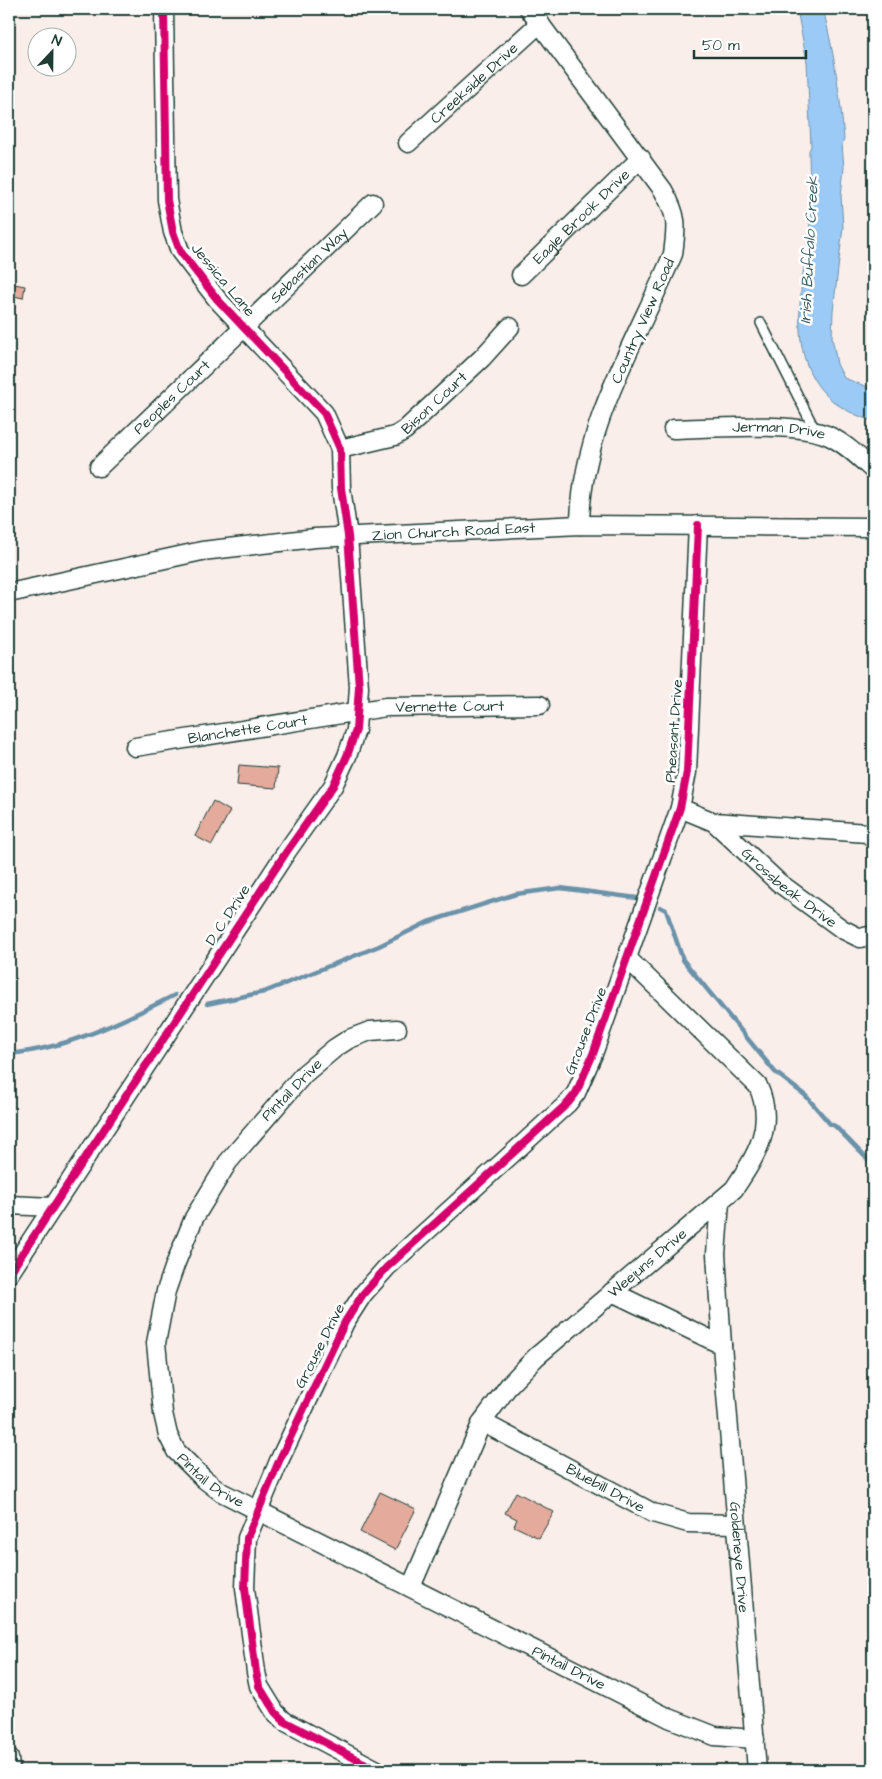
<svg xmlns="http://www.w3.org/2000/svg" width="882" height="1779" viewBox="0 0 882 1779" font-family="'Architects Daughter',sans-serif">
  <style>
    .water { fill: #9ccaf7; stroke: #6a92a9 }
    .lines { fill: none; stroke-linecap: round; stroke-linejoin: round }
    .stream { stroke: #6a92a9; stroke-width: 4.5 }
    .building { fill: #e4ab9d; stroke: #1f3d34 }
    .lane-casing { stroke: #1f3d34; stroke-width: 12 }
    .street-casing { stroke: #1f3d34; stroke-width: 21 }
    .lane { stroke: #fff; stroke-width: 9 }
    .street { stroke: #fff; stroke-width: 18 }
    .cycleway-casing { stroke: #fff; stroke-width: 11 }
    .cycleway { stroke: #d6006c; stroke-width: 8 }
    .labels { text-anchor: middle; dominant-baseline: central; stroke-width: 5; stroke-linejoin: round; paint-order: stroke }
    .street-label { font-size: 15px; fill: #1f3d34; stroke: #fff }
    .water-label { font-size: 16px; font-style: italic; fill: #3e6065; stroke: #fff }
  </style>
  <rect width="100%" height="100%" fill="#faeeeb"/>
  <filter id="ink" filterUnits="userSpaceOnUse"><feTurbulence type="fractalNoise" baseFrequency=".02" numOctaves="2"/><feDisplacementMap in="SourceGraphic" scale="10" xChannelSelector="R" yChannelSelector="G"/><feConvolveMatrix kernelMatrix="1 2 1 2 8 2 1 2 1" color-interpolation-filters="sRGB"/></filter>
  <g filter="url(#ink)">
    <path class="water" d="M797,9H823C834,52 840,94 844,139L842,144L844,168L841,196L843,227L833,311L832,337L837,364L844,378L873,389V421C775,392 800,301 810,224C812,201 809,175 809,151L811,146L807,62Z"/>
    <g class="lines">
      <g class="stream">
        <polyline points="660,907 666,910 683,960 775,1072 806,1096 830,1124 835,1126 873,1165"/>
        <polyline points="207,1004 264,992 379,946 428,922 516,894 560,888 637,898"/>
        <path d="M9,1054C69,1048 121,1022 175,995"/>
      </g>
    </g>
    <g class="building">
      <polygon points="9,283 25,286 23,298 9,295"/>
      <polygon points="239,765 278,768 276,788 237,785"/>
      <polygon points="213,801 230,811 212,845 195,836"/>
      <polygon points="380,1492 416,1509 395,1550 360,1532"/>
      <polygon points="516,1492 554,1512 539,1538 514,1526 517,1519 505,1513"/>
    </g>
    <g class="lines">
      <defs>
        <polyline id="lane" points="761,323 816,432"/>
        <g id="street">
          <path d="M529,9L663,190C678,216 677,225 673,254C636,342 581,427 580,525"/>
          <path id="s1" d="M408,143L540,23"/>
          <path id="s2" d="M521,275L641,158"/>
          <path id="s3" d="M673,429C710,428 799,421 831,437C847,445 860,458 873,470"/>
          <path id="s4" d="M340,449L395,436L405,430L482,358L510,327"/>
          <path id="s5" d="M99,467L373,203"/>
          <path id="s6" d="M9,593L202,551L315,538L580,525L873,527"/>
          <path id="s7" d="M135,747L386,707L540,705"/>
          <polyline points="680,808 714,822 867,833 873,838"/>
          <path id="s8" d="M714,822L778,882L842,929L860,938L873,935"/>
          <path id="s9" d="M397,1029L370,1031L349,1039L335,1048L304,1074L228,1162L194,1218L175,1265L166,1291L156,1343L163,1413L168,1435L176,1451L204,1479L221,1492L669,1718L715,1736L755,1739"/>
          <polyline points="720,1202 716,1254 722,1345"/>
          <polyline points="9,1205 53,1207"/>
          <polyline points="9,1274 287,851 333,786 347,756 356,730 359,687 348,536 341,488 340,449 324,413 217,299 180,251 173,232 167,200 164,9"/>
          <path id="s10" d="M612,1292L722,1345L757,1770"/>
          <path id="s11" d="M482,1422L653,1513L688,1523L736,1524"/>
          <path id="s12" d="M411,1587L482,1422L510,1384L536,1357L734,1189C756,1156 776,1126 758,1086L628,959"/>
          <polyline points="9,1758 10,1770"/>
          <polyline points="377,1770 284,1721 275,1712 259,1686 256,1672 245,1588 247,1538 279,1461 345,1322 363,1294 387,1267 568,1103 576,1093 593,1054 680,808 687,772 698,525"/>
        </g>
      </defs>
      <use href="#lane" class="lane-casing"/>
      <use href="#street" class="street-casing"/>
      <use href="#lane" class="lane"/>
      <use href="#street" class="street"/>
      <defs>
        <g id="cycleway">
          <polyline points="9,1274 287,851 333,786 347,756 356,730 359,687 348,536 341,488 340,449 324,413 217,299 180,251 173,232 167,200 164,9"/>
          <polyline points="377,1770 284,1721 275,1712 259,1686 256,1672 245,1588 247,1538 279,1461 345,1322 363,1294 387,1267 568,1103 576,1093 593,1054 680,808 687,772 698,525"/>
        </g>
      </defs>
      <use href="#cycleway" class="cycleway-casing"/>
      <use href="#cycleway" class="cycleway"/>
    </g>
  </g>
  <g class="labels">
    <g class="street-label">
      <text stroke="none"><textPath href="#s1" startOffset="89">Creekside Drive</textPath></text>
      <text stroke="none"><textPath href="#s2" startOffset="84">Eagle Brook Drive</textPath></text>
      <text stroke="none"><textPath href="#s5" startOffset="291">Sebastian Way</textPath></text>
      <text transform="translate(223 280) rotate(50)">Jessica Lane</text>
      <text transform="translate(643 321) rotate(-66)">Country View Road</text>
      <text stroke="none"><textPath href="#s5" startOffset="101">Peoples Court</textPath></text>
      <text stroke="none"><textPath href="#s4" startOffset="108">Bison Court</textPath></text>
      <text stroke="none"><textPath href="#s3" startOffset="106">Jerman Drive</textPath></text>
      <text stroke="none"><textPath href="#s6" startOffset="450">Zion Church Road East</textPath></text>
      <text stroke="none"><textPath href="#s7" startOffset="318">Vernette Court</textPath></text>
      <text stroke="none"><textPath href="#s7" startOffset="114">Blanchette Court</textPath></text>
      <text transform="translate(674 731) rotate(-86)">Pheasant Drive</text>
      <text stroke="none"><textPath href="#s8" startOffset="100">Grossbeak Drive</textPath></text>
      <text transform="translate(228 915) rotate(-57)">D C Drive</text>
      <text transform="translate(586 1031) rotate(-69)">Grouse Drive</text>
      <text transform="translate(292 1090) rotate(-46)">Pintail Drive</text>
      <text stroke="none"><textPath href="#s12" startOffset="410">Weejuns Drive</textPath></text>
      <text transform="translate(320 1346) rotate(-63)">Grouse Drive</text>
      <text stroke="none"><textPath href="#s9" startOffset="576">Pintail Drive</textPath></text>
      <text stroke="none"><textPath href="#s11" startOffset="140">Bluebill Drive</textPath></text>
      <text stroke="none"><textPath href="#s10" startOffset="335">Goldeneye Drive</textPath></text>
      <text stroke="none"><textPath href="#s9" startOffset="981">Pintail Drive</textPath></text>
    </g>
    <g class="water-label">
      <text transform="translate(809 250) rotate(-87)">Irish Buffalo Creek</text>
    </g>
  </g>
  <rect width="882" height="1779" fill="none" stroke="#fff" stroke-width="30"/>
  <rect x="15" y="15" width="852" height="1749" fill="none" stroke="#1f3d34" stroke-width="2" filter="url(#ink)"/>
  <g transform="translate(52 52) rotate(22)"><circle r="24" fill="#ffffff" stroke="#a5b1ae"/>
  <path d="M0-4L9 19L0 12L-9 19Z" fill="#1f3d34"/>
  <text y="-8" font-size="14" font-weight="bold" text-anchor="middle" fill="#1f3d34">N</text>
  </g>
  <path d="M694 50v8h112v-8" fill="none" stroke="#1f3d34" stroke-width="2.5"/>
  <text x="702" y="50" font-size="15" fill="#1f3d34" stroke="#ffffff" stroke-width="4" paint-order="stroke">50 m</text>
</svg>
